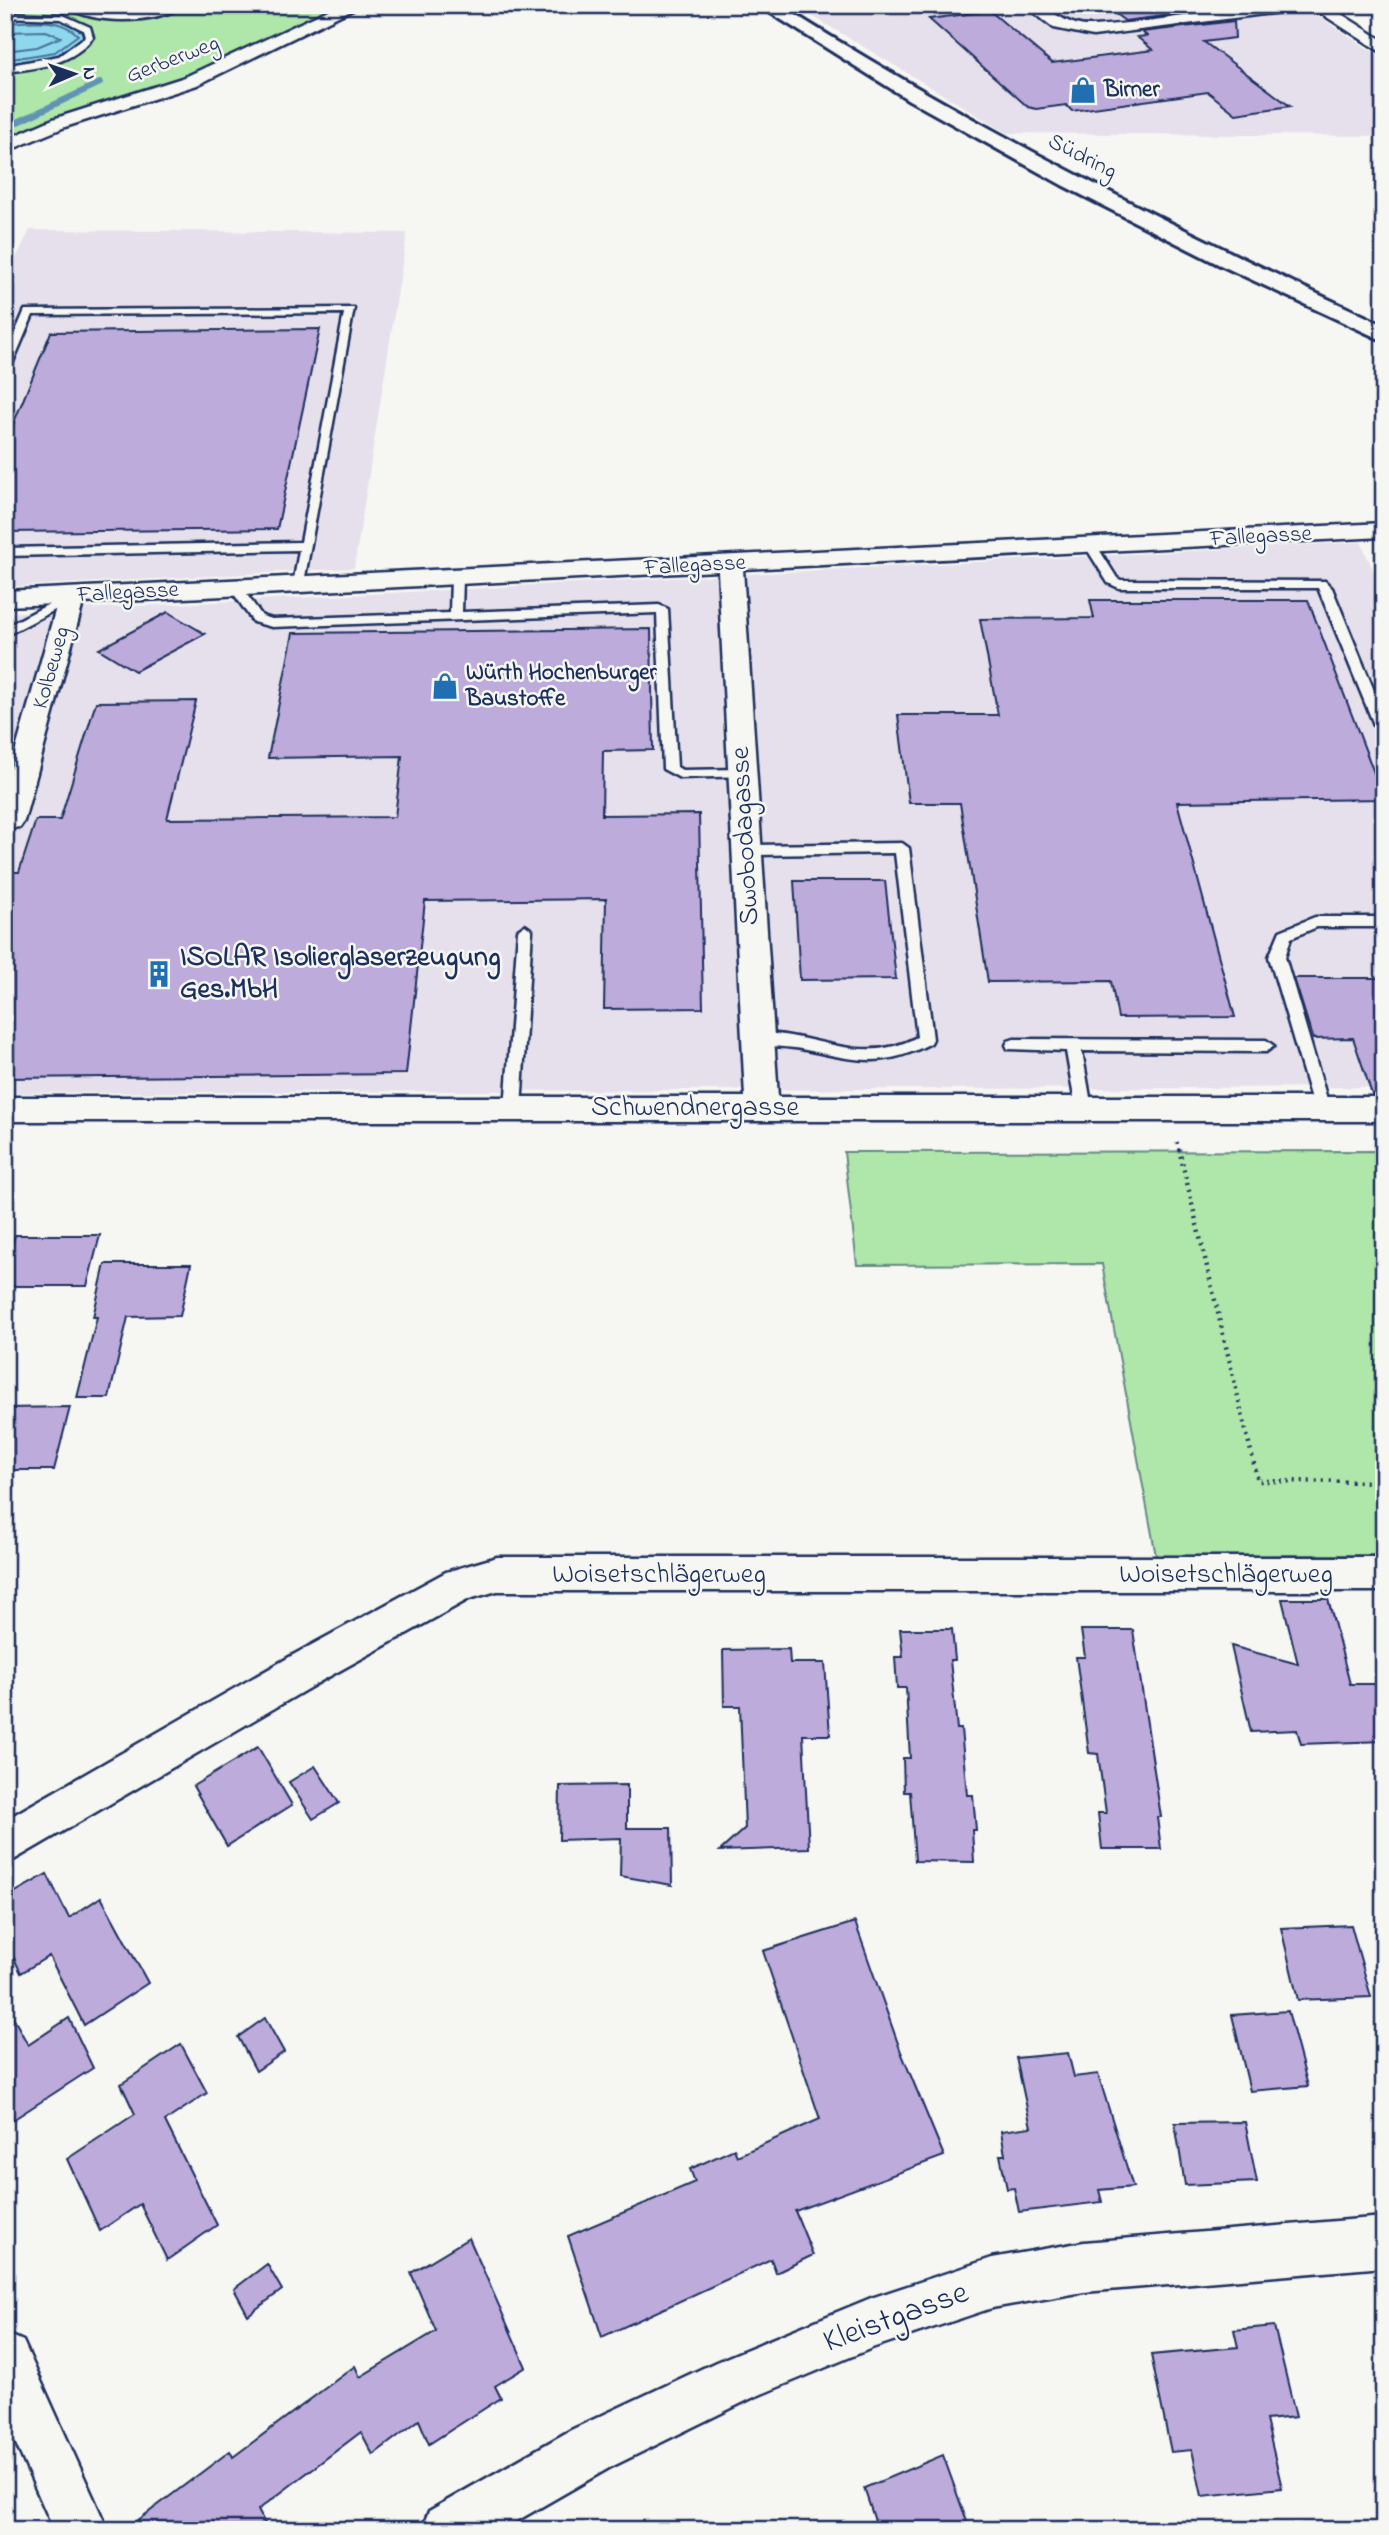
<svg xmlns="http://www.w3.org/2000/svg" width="1389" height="2535" viewBox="0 0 1389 2535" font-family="'Indie Flower',sans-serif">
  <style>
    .built { fill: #e5e0eb }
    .green { fill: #afe6a9; stroke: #658a84; stroke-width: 2 }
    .water { fill: #8ed8ee; stroke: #6094b4; stroke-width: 2 }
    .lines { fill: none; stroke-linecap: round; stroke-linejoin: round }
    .shore { stroke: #497398; stroke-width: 2 }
    .stream { stroke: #6094b4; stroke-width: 6 }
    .building { fill: #bdabdb; stroke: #1b2f5e; stroke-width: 2 }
    .service-casing { stroke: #1b2f5e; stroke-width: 5 }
    .minor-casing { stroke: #1b2f5e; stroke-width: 5 }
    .primary-casing { stroke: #1b2f5e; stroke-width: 6 }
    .path-far1 { stroke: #1b2f5e; stroke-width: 3.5; stroke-dasharray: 2 4.5; stroke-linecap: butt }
    .path { stroke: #1b2f5e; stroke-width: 4.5; stroke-dasharray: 2 5; stroke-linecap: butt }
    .service { fill: #f6f6f2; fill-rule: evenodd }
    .minor { fill: #f6f6f2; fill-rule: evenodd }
    .primary { fill: #f6f6f2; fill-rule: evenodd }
    .labels { text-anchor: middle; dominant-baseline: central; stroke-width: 5; stroke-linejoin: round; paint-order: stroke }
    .far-street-label { font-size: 23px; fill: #1b2f5e; stroke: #f6f6f2 }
    .far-poi-label { font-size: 23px; font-weight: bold; fill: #1b2f5e; stroke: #f6f6f2; text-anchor: start }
    .street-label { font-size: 28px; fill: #1b2f5e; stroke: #f6f6f2 }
    .poi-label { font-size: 28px; font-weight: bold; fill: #1b2f5e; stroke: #f6f6f2; text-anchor: start }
    .near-street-label { font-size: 33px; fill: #1b2f5e; stroke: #f6f6f2 }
  </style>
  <rect width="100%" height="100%" fill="#f6f6f2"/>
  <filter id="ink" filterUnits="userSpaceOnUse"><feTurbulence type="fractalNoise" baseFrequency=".0143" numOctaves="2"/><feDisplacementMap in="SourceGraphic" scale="14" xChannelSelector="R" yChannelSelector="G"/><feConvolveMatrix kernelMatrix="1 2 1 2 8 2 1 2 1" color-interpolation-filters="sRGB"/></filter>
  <g filter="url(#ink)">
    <g class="built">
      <polygon points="794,5 1301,5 1384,59 1384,136 1007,133"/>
      <polygon points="30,230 407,233 354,568 5,587 5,281"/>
      <polygon points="1361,542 1384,596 1384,1087 5,1093 5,613"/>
    </g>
    <g class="green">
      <polygon points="5,5 341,5 182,80 47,120 5,140"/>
      <polygon points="1384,1151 1384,1555 1156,1556 1102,1264 857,1265 844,1152"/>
    </g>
    <g class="water">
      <path d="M72,5H177C144,15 104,20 72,5Z"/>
      <polygon points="5,16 66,19 85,31 86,39 62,56 5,66"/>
    </g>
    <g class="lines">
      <g class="shore">
        <path d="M5,23C29,22 59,16 78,35L55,52L5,60"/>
        <polyline points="5,32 46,31 61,37 37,47 5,51"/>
      </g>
      <polyline class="stream" points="5,128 100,83"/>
    </g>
    <g class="building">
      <polygon points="1103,5 1233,5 1233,7 1125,21"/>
      <polygon points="990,11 1052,63 1153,50 1137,37 1147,36 1142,32 1234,21 1235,38 1204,42 1290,106 1236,114 1208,92 1072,111 1066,105 1036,109 1028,107 929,19"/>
      <polygon points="320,329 277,529 5,532 5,444 51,332"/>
      <polygon points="1090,600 1308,600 1384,799 1177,802 1235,1017 1118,1018 1111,981 988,982 960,803 909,803 898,715 998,715 980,619 1094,618"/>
      <polygon points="168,612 205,634 135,671 99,649"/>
      <polygon points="651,629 653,750 603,751 602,815 699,814 703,1008 604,1009 606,899 425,901 406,1074 5,1078 5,872 19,872 36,820 60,820 96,702 196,701 167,819 395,817 402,756 268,758 293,633"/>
      <polygon points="794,881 885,881 896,979 800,980"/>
      <polygon points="1294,978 1384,978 1384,1094 1372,1094 1353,1038 1313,1039"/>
      <polygon points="15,1235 100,1235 87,1286 5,1286 5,1269"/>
      <polygon points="105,1264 191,1264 180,1316 128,1317 109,1398 77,1398 97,1317 93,1317"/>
      <polygon points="70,1407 54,1470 5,1470 5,1408"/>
      <polygon points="1282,1599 1328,1599 1350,1684 1384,1684 1384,1741 1301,1744 1297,1730 1251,1732 1231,1646 1298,1664"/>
      <polygon points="900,1629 952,1629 955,1660 950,1660 957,1729 961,1729 967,1795 973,1795 976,1830 972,1830 974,1862 915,1861 910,1792 904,1792 903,1758 910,1758 906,1688 897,1688 895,1657 903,1657"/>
      <polygon points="1081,1630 1133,1630 1161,1817 1157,1817 1161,1849 1102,1849 1098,1813 1106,1813 1098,1754 1089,1753 1076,1657 1085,1657"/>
      <polygon points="789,1649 790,1663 825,1663 830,1735 803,1735 809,1848 720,1851 745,1828 740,1706 724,1706 723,1650"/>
      <polygon points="258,1747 292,1805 227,1846 193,1786"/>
      <polygon points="315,1766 339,1803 313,1819 289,1782"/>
      <polygon points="627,1785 627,1828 671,1828 672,1885 620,1876 621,1838 559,1840 560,1786"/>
      <polygon points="47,1874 69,1918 101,1897 148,1983 84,2025 49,1956 21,1973 5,1939 5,1898"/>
      <polygon points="855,1922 901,2052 944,2156 795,2211 813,2255 776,2273 771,2259 602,2337 568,2236 695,2182 690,2169 734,2149 737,2156 820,2119 763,1951"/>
      <polygon points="1351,1925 1371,1997 1298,2000 1281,1928"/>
      <polygon points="5,2002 28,2045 69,2018 93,2068 5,2125"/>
      <polygon points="1288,2011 1308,2086 1250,2091 1232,2015"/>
      <polygon points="265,2018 284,2052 256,2071 238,2037"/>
      <polygon points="181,2044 207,2093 165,2121 217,2225 167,2260 140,2204 100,2231 67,2159 135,2114 121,2084"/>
      <polygon points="1068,2053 1074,2077 1098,2074 1133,2187 1099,2190 1102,2202 1019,2212 1014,2188 1007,2189 1000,2155 1005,2155 1001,2131 1031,2127 1016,2058"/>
      <polygon points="1245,2122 1257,2182 1185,2185 1175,2123"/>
      <polygon points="469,2238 526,2367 495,2386 501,2398 429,2444 419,2420 373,2455 361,2432 258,2510 268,2530 125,2530 230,2451 233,2457 355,2366 360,2377 436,2331 411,2273"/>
      <polygon points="267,2264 282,2290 248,2315 234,2289"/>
      <polygon points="1274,2326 1296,2417 1266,2420 1282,2488 1202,2496 1192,2450 1171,2452 1151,2355 1238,2347 1234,2330"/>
      <polygon points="943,2455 970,2530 878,2530 864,2488"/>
    </g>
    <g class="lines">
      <defs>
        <g id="service">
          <path d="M63,5L124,14L186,5C154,24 94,26 63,5Z"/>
          <path d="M5,13L63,15L90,27L93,37C72,65 38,68 5,72V66L59,56L85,37L83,30L61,19L5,17Z"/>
          <polygon points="354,308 303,588 293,585 299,550 5,556 5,548 301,542 344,313 33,315 10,369 5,372 5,356 25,310"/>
          <polygon points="1091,542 1095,543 1117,578 1121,580 1325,581 1332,588 1384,715 1384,736 1377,732 1318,588 1119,588 1108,583 1085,546"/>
          <polygon points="457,573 463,577 462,612 659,605 668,609 677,767 682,770 742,769 749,773 747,776 680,778 663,769 657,613 272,627 253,622 230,588 240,585 262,616 272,619 450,613 451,577"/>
          <polygon points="72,592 78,596 76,599 5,636 5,627"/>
          <path d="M902,843L909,848L933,1039L931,1043C881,1070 852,1059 801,1049C785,1046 768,1047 752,1043L750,1039L752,1035C764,1032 778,1034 790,1036C837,1044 872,1061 917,1037L895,853L747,855L740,850L747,845Z"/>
          <polygon points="1315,917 1384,917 1384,927 1317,927 1291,938 1285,957 1330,1109 1322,1115 1314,1109 1269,957 1280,931"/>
          <polygon points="525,925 532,930 521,1109 513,1115 505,1109 518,930"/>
          <polygon points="1014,1039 1266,1040 1274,1046 1266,1052 1082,1051 1092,1109 1084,1115 1076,1109 1066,1051 1008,1049 1006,1045 1008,1041"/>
        </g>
        <g id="minor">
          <polygon points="339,5 361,5 197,85 65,127 5,152 5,140 53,119 185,77"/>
          <path d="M1024,5C1054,5 1063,28 1094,26C1165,22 1233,5 1304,5L1296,10L1093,36L1054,28Z"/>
          <polygon points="1308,5 1327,5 1384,41 1384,54"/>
          <polygon points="1384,523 1384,537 743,569 778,1097 1384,1097 1384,1121 5,1121 5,1097 745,1097 718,571 83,603 24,821 20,827 5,829 5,788 57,604 5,606 5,591"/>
          <polygon points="497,1557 1384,1557 1384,1591 497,1591 469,1599 321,1681 5,1865 5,1820 293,1655 446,1572"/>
          <polygon points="1384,2217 1384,2267 1084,2292 992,2308 872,2348 752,2398 609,2468 501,2530 421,2530 429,2511 571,2430 716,2362 871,2298 992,2258 1084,2242"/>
          <polygon points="5,2333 23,2341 108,2530 54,2530 5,2419"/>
        </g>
        <path id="primary" d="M758,5H780C973,127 1176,229 1384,325V341L1218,264L1062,185L909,100Z"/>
      </defs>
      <use href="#service" class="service-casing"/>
      <use href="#minor" class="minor-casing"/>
      <use href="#primary" class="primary-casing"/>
      <polyline class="path-far1" points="1177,1142 1179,1150"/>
      <polyline class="path" points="1179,1149 1258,1481 1384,1482"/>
      <use href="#service" class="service"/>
      <use href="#minor" class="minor"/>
      <use href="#primary" class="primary"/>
    </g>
  </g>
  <defs>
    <symbol id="shop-bare" viewBox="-9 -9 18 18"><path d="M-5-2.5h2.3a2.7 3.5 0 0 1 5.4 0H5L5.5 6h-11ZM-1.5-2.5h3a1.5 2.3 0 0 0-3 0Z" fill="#1f6fb2" stroke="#f6f6f2" stroke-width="2.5" paint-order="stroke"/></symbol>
    <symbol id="building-bare" viewBox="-9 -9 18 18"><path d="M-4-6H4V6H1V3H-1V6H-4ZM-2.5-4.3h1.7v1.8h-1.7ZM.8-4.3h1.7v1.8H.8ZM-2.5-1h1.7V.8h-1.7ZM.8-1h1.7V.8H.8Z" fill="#1f6fb2" stroke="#f6f6f2" stroke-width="2.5" paint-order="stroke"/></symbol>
  </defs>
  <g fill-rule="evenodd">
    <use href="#shop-bare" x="1064" y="71" width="38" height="38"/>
    <use href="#shop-bare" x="426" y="667" width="38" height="38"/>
    <use href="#building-bare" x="140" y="955" width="38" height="38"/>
  </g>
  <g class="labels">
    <g class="far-street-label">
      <text transform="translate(173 60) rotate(-21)">Gerberweg</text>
      <text transform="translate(1082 157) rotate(27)">Südring</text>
      <text transform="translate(1261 537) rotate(-3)">Fallegasse</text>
      <text transform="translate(695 566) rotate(-3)">Fallegasse</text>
      <text transform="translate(128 593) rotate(-3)">Fallegasse</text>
      <text transform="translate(52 668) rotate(-74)">Kolbeweg</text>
    </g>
    <g class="far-poi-label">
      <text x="1104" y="90">Birner</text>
      <text x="466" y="673">Würth Hochenburger<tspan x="466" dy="26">Baustoffe</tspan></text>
    </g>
    <g class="street-label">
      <text transform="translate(746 836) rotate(-93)">Swobodagasse</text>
      <text x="695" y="1108">Schwendnergasse</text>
      <text x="659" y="1575">Woisetschlägerweg</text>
      <text x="1226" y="1575">Woisetschlägerweg</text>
    </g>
    <g class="poi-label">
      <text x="180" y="958">ISOLAR Isolierglaserzeugung<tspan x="180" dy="32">Ges.MbH</tspan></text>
    </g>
    <g class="near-street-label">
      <text transform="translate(896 2318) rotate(-20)">Kleistgasse</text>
    </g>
  </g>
  <rect width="1389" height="2535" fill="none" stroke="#f6f6f2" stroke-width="28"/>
  <rect x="14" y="14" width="1361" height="2507" fill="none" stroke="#1b2f5e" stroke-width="2.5" filter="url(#ink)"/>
  <g transform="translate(74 74) rotate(88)" stroke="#f6f6f2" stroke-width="5" paint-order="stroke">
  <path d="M0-5L12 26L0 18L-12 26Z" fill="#1b2f5e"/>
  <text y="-10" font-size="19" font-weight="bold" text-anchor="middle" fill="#1b2f5e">N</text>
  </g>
</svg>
